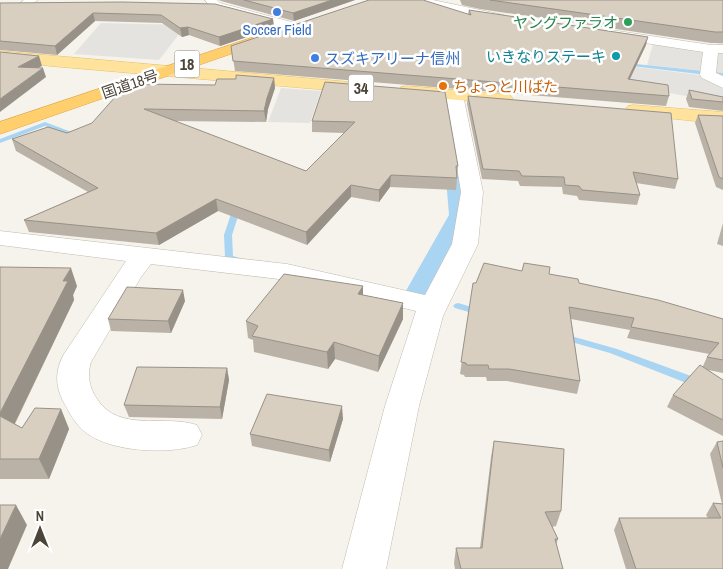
<svg xmlns="http://www.w3.org/2000/svg" width="723" height="569" viewBox="0 0 723 569" font-family="'Archivo Narrow','Noto Sans JP',sans-serif">
  <style>
    .parking { fill: #e5e3e0 }
    .lines { fill: none; stroke-linecap: round; stroke-linejoin: round }
    .stream { fill: #a9d4f2; fill-rule: evenodd }
    .canal { fill: #a9d4f2; fill-rule: evenodd }
    .minor-casing { stroke: #c2bbae; stroke-width: 1 }
    .major-casing { stroke: #e6c16a; stroke-width: 1 }
    .highway-casing { stroke: #e0a43c; stroke-width: 1 }
    .minor { fill: #fff; fill-rule: evenodd }
    .major { fill: #ffe39c; fill-rule: evenodd }
    .highway { fill: #ffcf6e; fill-rule: evenodd }
    .wall { fill: #bab2a6 }
    .shaded-wall { fill: #979187 }
    .building { fill: #d8cfc1; stroke: #979187 }
    .shop-dot { fill: #3f7fe0; stroke: #fff; stroke-width: 2 }
    .leisure-dot { fill: #2e9e5b; stroke: #fff; stroke-width: 2 }
    .culture-dot { fill: #0f9aa8; stroke: #fff; stroke-width: 2 }
    .food-dot { fill: #e8710a; stroke: #fff; stroke-width: 2 }
    .labels { text-anchor: middle; dominant-baseline: central; stroke-width: 5; stroke-linejoin: round; paint-order: stroke }
    .far-leisure-label { font-size: 15px; fill: #27864d; stroke: #fff; text-anchor: end }
    .far-shop-label { font-size: 15px; fill: #366cbe; stroke: #fff }
    .far-culture-label { font-size: 15px; fill: #0d838f; stroke: #fff; text-anchor: end }
    .far-street-label { font-size: 15px; fill: #4b4439; stroke: #fff }
    .far-food-label { font-size: 15px; fill: #c56008; stroke: #fff; text-anchor: start }
    .shield { fill: #fff; stroke: #817c74; stroke-width: 1 }
    .shield-label { font-size: 16px; font-weight: bold; fill: #4b4439 }
  </style>
  <rect width="100%" height="100%" fill="#f6f3ec"/>
  <g class="parking">
    <polygon points="101,23 186,25 159,60 74,54"/>
    <polygon points="723,29 723,73 647,65 655,38 716,47"/>
    <polygon points="613,64 699,75 723,88 723,103 643,88 608,74"/>
    <polygon points="281,88 321,91 310,123 268,122"/>
  </g>
  <g class="lines">
    <g class="stream">
      <polygon points="626,63 723,73 723,77 624,65 624,64"/>
      <polygon points="45,122 82,136 77,137 45,126 0,143 0,139"/>
      <polygon points="234,205 240,205 241,207 232,235 233,256 247,260 248,262 247,264 244,265 226,259 225,257 224,235"/>
      <polygon points="458,303 482,310 484,312 479,315 455,308 453,306 455,304"/>
      <polygon points="564,334 617,349 702,380 703,383 702,386 698,387 694,386 610,353 561,339 559,337 561,335"/>
    </g>
    <polygon class="canal" points="453,123 461,124 464,129 475,215 435,296 430,303 419,306 408,303 403,296 449,215 442,129 445,124"/>
    <defs>
      <g id="minor">
        <polygon points="24,0 38,0 24,9 18,5"/>
        <polygon points="205,0 217,0 220,3 299,24 301,27 294,31 212,9"/>
        <polygon points="412,0 433,0 504,15 510,19 504,23 414,3"/>
        <polygon points="611,30 711,45 723,45 723,53 718,53 716,73 723,76 723,88 702,78 700,75 703,52 606,37 604,34"/>
        <path d="M454,90L460,91L463,95L483,192L478,244L443,316L419,406L386,569H342L385,406L416,311L287,280L151,264L141,277L91,362C87,375 89,387 97,399C119,433 164,414 197,425L202,435L197,445C168,455 110,452 85,432C75,424 69,412 63,401C55,385 55,370 64,354L126,261L0,245V231L287,264L425,295L452,244L461,192L445,95L448,91Z"/>
      </g>
      <g id="major">
        <polygon points="0,51 362,83 368,84 370,88 368,92 362,93 50,66 0,59"/>
        <polygon points="407,86 504,94 510,95 513,99 510,103 504,104 401,95 399,91 401,87"/>
        <polygon points="634,105 723,112 723,124 628,114 625,110 628,106"/>
      </g>
      <polygon id="highway" points="266,33 271,34 273,37 271,40 0,134 0,122"/>
    </defs>
    <use href="#minor" class="minor-casing"/>
    <use href="#major" class="major-casing"/>
    <use href="#highway" class="highway-casing"/>
    <use href="#minor" class="minor"/>
    <use href="#major" class="major"/>
    <use href="#highway" class="highway"/>
  </g>
  <g class="wall">
    <polygon points="219,0 355,0 294,21 221,1"/>
    <polygon points="460,0 723,0 723,43 711,43 480,9 462,5"/>
    <polygon points="0,3 273,19 274,28 220,46 189,35 182,37 162,23 95,21 57,55 0,50"/>
    <polygon points="469,10 646,45 630,79 669,96 666,106 235,71 231,46 468,14"/>
    <polygon points="274,78 275,88 268,109 266,122 173,121 306,171 344,133 312,132 312,121 325,82 458,166 456,190 390,187 379,202 351,197 307,245 218,211 159,245 29,232 24,220 88,192 16,151 12,139 67,133 215,85 236,79"/>
    <polygon points="689,90 723,97 723,111 689,107 686,99"/>
    <polygon points="468,96 678,179 675,189 636,183 640,195 637,205 579,200 577,196 563,194 562,187 520,186 518,181 482,179 467,104"/>
    <polygon points="698,115 723,116 723,190 716,187 695,123"/>
    <polygon points="723,223 723,246 717,244"/>
    <polygon points="0,267 77,286 73,295 74,300 15,424 22,428 61,409 69,429 49,479 0,479"/>
    <polygon points="522,271 549,274 579,283 723,319 723,373 708,370 723,380 723,436 667,407 673,395 703,366 707,357 709,354 627,338 630,330 571,319 580,381 577,394 507,381 487,381 486,377 465,377 464,375 460,374 473,283 476,283"/>
    <polygon points="363,286 363,295 403,303 403,319 378,372 335,359 328,369 254,352 253,340 248,338 246,321"/>
    <polygon points="185,301 171,333 111,331 108,319"/>
    <polygon points="227,368 229,380 222,419 129,417 124,405"/>
    <polygon points="343,419 330,462 252,446 250,434"/>
    <polygon points="494,441 561,511 556,526 552,527 558,539 556,545 563,569 455,569 454,563 456,548 480,548 491,457"/>
    <polygon points="723,441 723,569 626,569 614,530 619,518 708,518 706,515 713,503 722,504 710,454 717,442"/>
  </g>
  <g class="shaded-wall">
    <polygon points="332,0 355,0 294,21 293,13"/>
    <polygon points="93,13 95,21 57,55 55,46"/>
    <polygon points="273,19 274,28 220,46 219,37"/>
    <polygon points="188,27 189,35 182,37 180,28"/>
    <polygon points="648,37 646,45 625,89 628,79"/>
    <polygon points="39,56 42,66 21,76 18,67"/>
    <polygon points="43,68 46,77 0,112 0,99"/>
    <polygon points="274,78 275,88 268,109 266,122 264,111 267,98"/>
    <polygon points="391,175 390,187 379,202 379,190"/>
    <polygon points="351,185 351,197 307,245 306,232"/>
    <polygon points="216,199 218,211 159,245 156,233"/>
    <polygon points="71,268 77,286 73,295 74,300 9,435 0,417 0,413 63,281"/>
    <polygon points="363,286 363,302 358,294"/>
    <polygon points="183,290 185,301 171,333 168,321"/>
    <polygon points="403,303 403,319 378,372 379,356"/>
    <polygon points="334,342 335,359 328,369 327,352"/>
    <polygon points="227,368 229,380 222,419 220,407"/>
    <polygon points="342,406 343,419 330,462 329,450"/>
    <polygon points="61,409 69,429 49,479 39,459"/>
    <polygon points="16,505 27,525 8,569 0,569 0,539"/>
  </g>
  <g class="building">
    <polygon points="244,0 332,0 293,13"/>
    <polygon points="369,0 423,0 471,15 469,10 648,37 628,79 668,85 669,96 233,61 231,46"/>
    <polygon points="490,0 723,0 723,32 715,32"/>
    <polygon points="122,2 215,4 273,19 219,37 188,27 180,28 161,15 93,13 55,46 0,41 0,3"/>
    <polygon points="0,52 39,56 18,67 43,68 0,99"/>
    <polygon points="236,75 274,78 267,98 264,111 144,109 306,171 355,122 312,121 325,82 445,92 458,166 456,166 457,178 391,175 379,190 351,185 306,232 216,199 156,233 24,220 98,188 12,139 48,127 67,133 92,123 124,87 132,87 137,84 215,85 217,79 236,79"/>
    <polygon points="689,90 723,97 723,102 692,99"/>
    <polygon points="468,96 671,113 678,179 633,172 640,195 582,190 579,186 565,185 564,177 522,176 519,171 483,169"/>
    <polygon points="698,115 723,116 723,179 719,177"/>
    <polygon points="484,263 522,271 524,263 550,267 549,274 578,279 579,283 658,300 723,319 723,360 707,357 719,343 631,327 634,318 569,307 580,381 509,369 489,369 488,365 467,365 466,363 461,362 473,283 476,283"/>
    <polygon points="0,267 71,268 63,281 68,281 0,413"/>
    <polygon points="284,274 363,286 358,294 403,303 379,356 334,342 327,352 252,336 258,326 246,321"/>
    <polygon points="127,287 183,290 168,321 108,319"/>
    <polygon points="700,365 723,380 723,420 673,395"/>
    <polygon points="137,367 227,368 220,407 124,405"/>
    <polygon points="267,394 342,406 329,450 250,434"/>
    <polygon points="35,408 61,409 39,459 0,459 0,416 22,428"/>
    <polygon points="494,441 564,449 561,511 545,512 558,539 555,539 563,569 461,569 456,548 482,548"/>
    <polygon points="723,441 723,468 717,442"/>
    <polygon points="713,503 723,504 723,569 636,569 619,518 721,518"/>
    <polygon points="0,505 16,505 0,539"/>
  </g>
  <g class="shop-dot">
    <circle cx="277" cy="12" r="5"/>
    <circle cx="315" cy="58" r="5"/>
  </g>
  <circle class="leisure-dot" cx="628" cy="22" r="5"/>
  <circle class="culture-dot" cx="616" cy="56" r="5"/>
  <circle class="food-dot" cx="443" cy="86" r="5"/>
  <g class="labels">
    <g class="far-leisure-label">
      <text x="618" y="22">ヤングファラオ</text>
    </g>
    <g class="far-shop-label">
      <text x="277" y="29">Soccer Field</text>
      <text x="325" y="58" text-anchor="start">スズキアリーナ信州</text>
    </g>
    <g class="far-culture-label">
      <text x="606" y="56">いきなりステーキ</text>
    </g>
    <g class="far-street-label">
      <text transform="translate(130 84) rotate(-19)">国道18号</text>
    </g>
    <g class="far-food-label">
      <text x="453" y="86">ちょっと川ばた</text>
    </g>
    <g class="shield">
      <rect x="174.5" y="50.5" width="25" height="27" rx="4"/>
      <rect x="348.5" y="74.5" width="25" height="27" rx="4"/>
    </g>
    <g class="shield-label">
      <text x="187" y="64">18</text>
      <text x="361" y="88">34</text>
    </g>
  </g>
  <g transform="translate(40 529)" stroke="#ffffff" stroke-width="4" paint-order="stroke">
  <path d="M0-4L9 19L0 12L-9 19Z" fill="#4b4439"/>
  <text y="-8" font-size="14" font-weight="bold" text-anchor="middle" fill="#4b4439">N</text>
  </g>
</svg>
